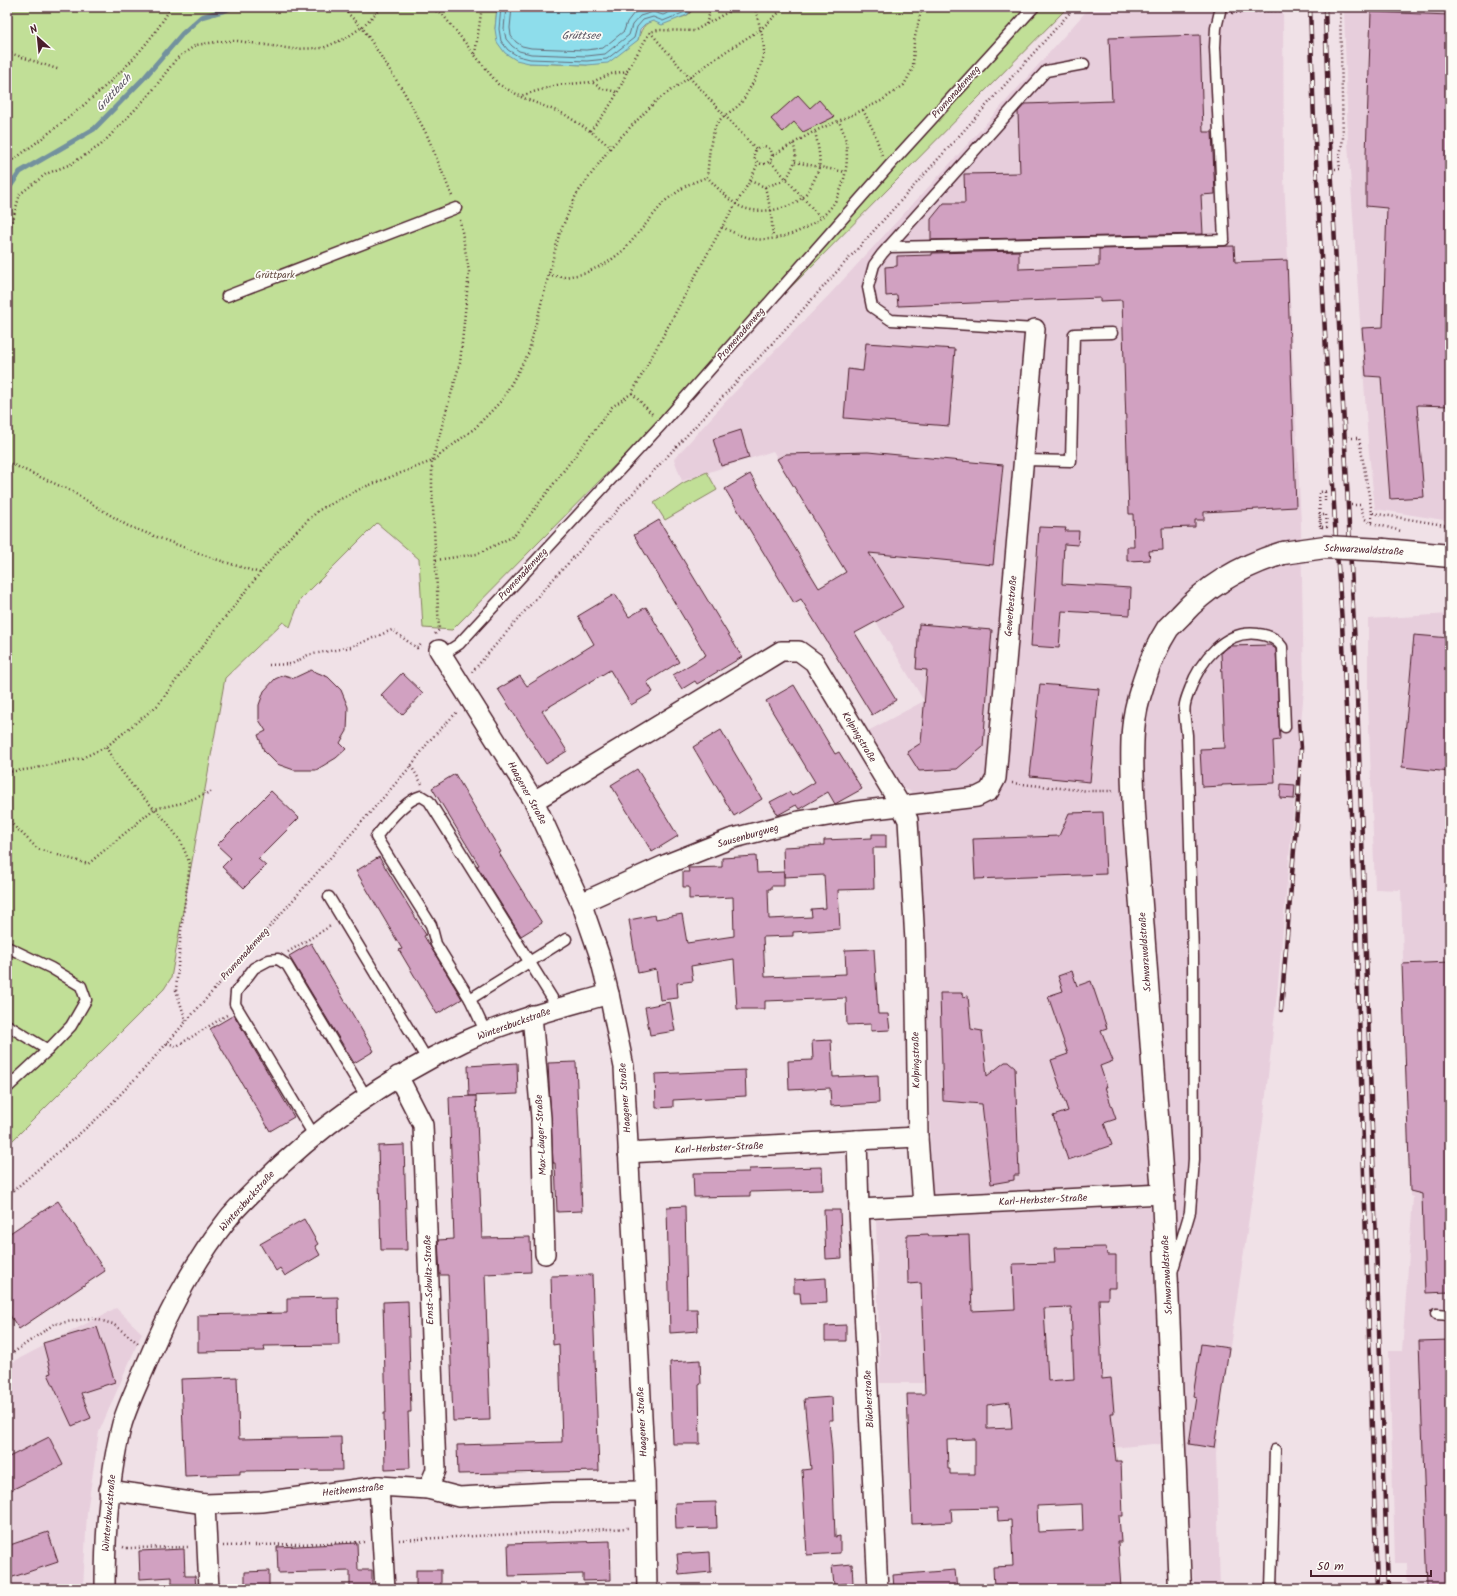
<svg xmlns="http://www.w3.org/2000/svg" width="1457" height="1596" viewBox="0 0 1457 1596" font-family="Kalam,sans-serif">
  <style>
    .built { fill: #e7cedc }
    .green { fill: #c1df97; stroke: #867f61 }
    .water { fill: #8eddeb; stroke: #73919e }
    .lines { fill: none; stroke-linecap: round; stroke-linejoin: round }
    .shore { stroke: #656b78; stroke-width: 1 }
    .stream { stroke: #73919e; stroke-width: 5 }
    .building { fill: #d1a1c1; stroke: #4a1f2b; fill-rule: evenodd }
    .service-casing { stroke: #4a1f2b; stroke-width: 13 }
    .minor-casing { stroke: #4a1f2b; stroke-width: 22 }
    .secondary-casing { stroke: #4a1f2b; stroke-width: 25 }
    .path { stroke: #4a1f2b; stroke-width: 2.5; stroke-dasharray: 1 3; stroke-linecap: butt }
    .service { stroke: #fdfcf7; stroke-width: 10 }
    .minor { stroke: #fdfcf7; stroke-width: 19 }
    .secondary { stroke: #fdfcf7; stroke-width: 22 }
    .rail-casing { stroke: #4a1f2b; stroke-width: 4.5 }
    .rail { stroke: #fdfcf7; stroke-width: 3; stroke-dasharray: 9; stroke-linecap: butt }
    .secondary-bridge-casing { stroke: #4a1f2b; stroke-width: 25; stroke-linecap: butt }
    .path-bridge { stroke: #4a1f2b; stroke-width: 2.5; stroke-dasharray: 1 3; stroke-linecap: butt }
    .secondary-bridge { stroke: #fdfcf7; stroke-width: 22 }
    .labels { text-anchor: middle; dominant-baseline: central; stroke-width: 3.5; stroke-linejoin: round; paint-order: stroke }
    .street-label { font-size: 10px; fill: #4a1f2b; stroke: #fdfcf7 }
    .park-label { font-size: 10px; fill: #684f46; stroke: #fdfcf7 }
    .water-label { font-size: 11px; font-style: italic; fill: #5e5865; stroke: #fdfcf7 }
  </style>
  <rect width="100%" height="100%" fill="#f0e1e7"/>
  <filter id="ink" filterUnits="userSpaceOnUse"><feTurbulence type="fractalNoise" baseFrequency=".025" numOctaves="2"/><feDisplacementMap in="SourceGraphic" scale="8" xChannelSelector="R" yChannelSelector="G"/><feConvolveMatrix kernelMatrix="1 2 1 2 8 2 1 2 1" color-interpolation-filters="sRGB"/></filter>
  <g filter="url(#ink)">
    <g class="built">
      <polygon points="1090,7 1283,7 1284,178 1301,525 1304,689 1278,984 1263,1122 1231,1340 1221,1400 1216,1454 1220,1588 1194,1589 1183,1445 1153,1444 976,1461 975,1439 925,1383 880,1383 876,1220 932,1217 926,963 920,843 911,791 899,788 866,732 924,701 773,451 682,481 674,459 729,398 830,294 957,156"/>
      <polygon points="1344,7 1450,7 1450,521 1375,509 1368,443 1353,215 1348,143"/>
      <polygon points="1450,614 1450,1589 1408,1589 1407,1563 1395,1563 1389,1351 1402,1351 1413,1197 1410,1196 1401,890 1375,889 1368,700 1368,619"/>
      <polygon points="116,1308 142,1333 99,1432 87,1512 83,1589 7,1589 7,1365"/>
    </g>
    <g class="green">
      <path d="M7,7H497L495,29L529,63L587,65L638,40C645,10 665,24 686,16C690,14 693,10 695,7H1068L452,630L423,628L419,559L377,523L300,600L290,627L283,622L225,678L171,978L164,989L7,1146Z"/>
      <polygon points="707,472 717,490 665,520 654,503 683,483"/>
    </g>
    <polygon class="water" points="497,7 695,7 687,15 662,25 653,21 645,24 640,29 638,40 608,63 587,65 529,63 516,60 505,53 497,42 495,29"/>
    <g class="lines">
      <g class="shore">
        <polyline points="501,7 499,29 501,41 508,50 518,56 530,59 587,61 607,59 634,38 637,27 643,20 653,17 663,21 685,12 690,7"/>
        <polyline points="506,7 504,29 506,39 512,46 519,51 531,54 587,56 605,54 629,35 632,25 640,16 653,12 663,15 683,7"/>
        <polyline points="512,7 510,28 511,36 516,42 522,46 531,48 586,50 603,48 624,31 627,22 634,13 647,7"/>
      </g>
      <polyline class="stream" points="7,191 20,172 94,129 145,77 183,33 201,17 226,10 232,7"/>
    </g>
    <g class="building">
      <polygon points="1371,12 1450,15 1450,406 1417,405 1424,497 1390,499 1381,377 1366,376 1362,328 1383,327 1387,208 1366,206 1366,154"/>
      <polygon points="1200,35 1203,132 1212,132 1215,194 1201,195 1203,234 931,240 931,219 944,203 965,203 964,174 1020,173 1018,112 1025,104 1112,101 1109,38"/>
      <polygon points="798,95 810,108 819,100 834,117 803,132 794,122 783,132 771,119"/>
      <polygon points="1234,246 1235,262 1287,260 1296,507 1204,512 1204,520 1195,520 1195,527 1162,528 1163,550 1149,551 1150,560 1127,561 1127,547 1134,547 1133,514 1129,514 1122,300 1100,301 1100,298 898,306 897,295 886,296 885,267 897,266 897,256 932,255 932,253 1019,251 1019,269 1099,266 1099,249"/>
      <polygon points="866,343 955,349 949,426 844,418 848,369 863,371"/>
      <polygon points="741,430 749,458 721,466 713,439"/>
      <polygon points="868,452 1003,465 993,565 869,553 903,607 855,633 896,700 872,715 801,599 794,603 725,489 750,474 819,588 846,572 777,459 786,454"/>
      <polygon points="659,520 742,657 697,684 695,681 682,689 673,675 706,655 634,535"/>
      <polygon points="1039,527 1066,528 1065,531 1079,531 1078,545 1064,544 1062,584 1131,588 1130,615 1062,611 1059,648 1031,646"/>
      <polygon points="615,594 629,617 646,607 679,662 647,682 653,692 631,705 610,670 542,711 567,751 546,764 498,689 520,676 527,686 594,644 578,616"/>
      <polygon points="919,624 992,630 983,747 957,769 919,771 907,752 921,743 927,670 916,669"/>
      <polygon points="1414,635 1450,638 1450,772 1402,767"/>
      <polygon points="1270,645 1276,649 1280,740 1273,741 1275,783 1222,785 1222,786 1202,787 1200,749 1225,748 1221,653 1230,646"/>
      <polygon points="311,670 328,677 341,690 348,707 347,731 340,743 346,749 336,758 316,770 294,770 277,764 264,751 258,735 266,731 259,720 259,705 264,691 275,679 284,675 294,678"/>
      <polygon points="402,673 423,693 402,715 381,695"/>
      <polygon points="1040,684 1099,689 1090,782 1030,776"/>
      <polygon points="794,685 835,754 839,752 862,789 835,804 828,792 799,809 796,805 778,815 770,802 789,792 792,796 815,782 766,701"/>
      <polygon points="721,730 762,799 734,816 693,747"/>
      <polygon points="637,769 678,836 652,852 611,785"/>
      <polygon points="455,774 501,852 499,853 542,923 521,936 477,866 479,865 432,788"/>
      <polygon points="1281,784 1295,785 1294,799 1280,798"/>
      <polygon points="271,791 299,818 258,859 266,866 244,888 222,867 231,858 217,845"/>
      <polygon points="1103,812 1106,874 975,879 973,839 1059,836 1069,813"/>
      <polygon points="872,834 886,834 886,848 873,848 874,889 838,890 840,929 793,932 793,936 763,937 765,977 846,974 845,950 874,949 878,1014 888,1014 890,1030 871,1031 871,1024 847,1025 846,998 765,1001 765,1009 737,1009 734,959 691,966 693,981 677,983 678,998 660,1000 656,969 638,973 629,920 655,915 656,919 682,914 687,943 734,936 733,897 689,899 689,887 683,887 683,872 689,872 688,868 722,867 722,858 756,856 757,873 784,872 784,886 771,886 771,889 768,889 769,919 812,917 811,909 826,908 824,875 784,877 783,847 824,845 824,840 872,838"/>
      <polygon points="379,857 426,935 424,936 462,999 437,1014 399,950 402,949 356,871"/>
      <polygon points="311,943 374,1051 354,1063 289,956"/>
      <polygon points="1450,962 1450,1292 1425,1293 1422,1194 1410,1191 1402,964"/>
      <polygon points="1072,971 1077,986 1091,981 1107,1028 1101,1030 1113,1061 1100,1066 1107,1087 1105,1087 1116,1119 1104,1123 1112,1145 1068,1160 1053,1116 1068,1111 1051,1060 1068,1054 1048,996 1063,991 1058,976"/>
      <polygon points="940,993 962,993 963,997 968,996 971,1029 982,1031 987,1076 1005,1062 1009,1062 1015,1067 1019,1175 1014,1175 1014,1180 991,1184 982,1104 943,1101"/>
      <polygon points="670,1002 675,1031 650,1035 645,1007"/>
      <polygon points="234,1015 294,1117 270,1131 210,1029"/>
      <polygon points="831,1040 833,1077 878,1075 879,1103 831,1106 830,1088 789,1090 788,1061 813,1060 812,1041"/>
      <polygon points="576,1062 582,1211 557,1212 555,1163 553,1163 548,1063"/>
      <polygon points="517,1063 518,1094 469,1096 468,1066"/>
      <polygon points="745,1070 746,1096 673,1100 673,1107 656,1108 655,1074"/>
      <polygon points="476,1096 482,1238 530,1237 531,1272 485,1274 490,1420 453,1421 448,1275 440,1275 438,1240 454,1239 449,1097"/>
      <polygon points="404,1145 407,1250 381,1250 378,1146"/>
      <polygon points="822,1167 823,1190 750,1192 750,1196 694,1197 693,1173 749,1172 749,1169"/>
      <polygon points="58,1201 105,1271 19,1329 7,1311 7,1235"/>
      <polygon points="685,1206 687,1309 697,1309 698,1331 670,1333 667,1207"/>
      <polygon points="824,1210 840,1210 842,1258 826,1259"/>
      <polygon points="304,1219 318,1244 315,1246 320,1255 285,1276 280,1268 276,1271 260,1244"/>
      <path d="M928,1234L929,1236L969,1235L972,1311L1015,1309L1013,1264L1055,1263L1054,1248L1106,1247L1107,1255H1116V1288H1108V1299H1099L1102,1379L1111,1378L1114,1413H1111L1116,1461H1121L1123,1516H1119L1121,1542H1118L1121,1589H994L993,1567L1013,1566L1011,1520L998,1521L997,1508L951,1509L952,1522L912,1524L907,1394H925L921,1283L908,1284L907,1235ZM1071,1307L1074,1379L1048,1381L1044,1308ZM1010,1402L1012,1428L987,1429V1405ZM975,1439V1474H950V1469H948L947,1440ZM1082,1504L1083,1530L1038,1532L1037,1506Z"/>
      <polygon points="592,1275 599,1471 458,1474 457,1445 562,1442 559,1344 553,1345 551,1276"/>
      <polygon points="826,1278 827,1303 801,1304 800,1293 794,1293 794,1280"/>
      <polygon points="338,1297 339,1345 264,1346 265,1351 198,1352 198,1315 287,1313 287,1298"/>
      <polygon points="408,1301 411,1412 408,1412 410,1468 385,1469 384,1413 386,1413 383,1302"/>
      <polygon points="846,1325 846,1341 825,1341 825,1326"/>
      <polygon points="97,1327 115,1382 81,1393 91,1418 72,1426 48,1374 51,1373 43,1343"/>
      <polygon points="1450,1340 1450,1589 1428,1589 1419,1341"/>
      <polygon points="1201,1344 1229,1348 1214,1448 1189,1444 1196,1397 1193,1396"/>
      <polygon points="700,1360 701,1384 699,1385 700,1444 673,1444 670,1362"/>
      <polygon points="237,1377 239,1439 341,1437 342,1470 240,1471 240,1474 185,1476 181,1379"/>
      <polygon points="832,1397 833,1420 829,1420 832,1452 835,1537 840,1536 840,1553 807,1555 802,1470 811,1469 804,1399"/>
      <polygon points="49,1437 63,1465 7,1492 7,1458"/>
      <polygon points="716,1502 717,1528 676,1529 675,1503"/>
      <polygon points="48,1532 58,1562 7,1579 7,1546"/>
      <polygon points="610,1541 611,1580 583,1581 583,1574 509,1576 508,1544"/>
      <polygon points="357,1543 358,1570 372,1570 372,1589 350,1589 350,1571 278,1573 277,1547"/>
      <polygon points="184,1549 185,1576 195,1576 196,1589 172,1589 172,1577 140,1579 139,1551"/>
      <polygon points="710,1552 711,1572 679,1575 677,1554"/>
      <polygon points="852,1564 853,1583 834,1585 832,1566"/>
      <rect x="416" y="1570" width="25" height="19"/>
      <polygon points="955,1570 957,1589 894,1589 893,1575"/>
      <polygon points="269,1571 269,1589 245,1589 245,1572"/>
    </g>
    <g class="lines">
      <defs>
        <g id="service">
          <polyline points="888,247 1224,240 1215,47 1216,28 1221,7"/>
          <polyline points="227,296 456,208"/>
          <polyline points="1035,329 891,320 872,307 868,287 874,265 882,254 1046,71 1084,64"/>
          <polyline points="1024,460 1071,461 1074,334 1112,333"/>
          <polyline points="442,655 459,644 662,424 889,166 1034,7"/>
          <polyline points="329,897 428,1061"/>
          <polyline points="7,947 51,968 81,986 86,1000 71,1026 48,1050 7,1088"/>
          <polyline points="470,999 566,939"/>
          <polyline points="7,1025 48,1050"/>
          <path d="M486,1033L470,999L436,944L431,925L376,837C386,824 405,800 421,796L429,801L552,998L554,1009"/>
          <polyline points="315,1137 235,1004 236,992 254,968 269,960 278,959 287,965 367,1098"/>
          <path d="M1173,1269L1190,1212L1194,1159L1193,956L1187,735C1186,725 1183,713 1185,704C1186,699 1188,694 1190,689C1200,661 1225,629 1258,634C1267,635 1277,639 1282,647L1285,727"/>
          <polyline points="1436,1314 1450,1315"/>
          <polyline points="1271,1589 1275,1450"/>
        </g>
        <g id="minor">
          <polyline points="439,650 534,801 583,908 599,954 609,994 624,1067 645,1475 647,1589"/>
          <polyline points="534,801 781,651 799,651 814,662 901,806 908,820 915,941 918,1137 923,1205"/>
          <polyline points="581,903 667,864 730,839 799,821 857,811 977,797 989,791 996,778 1035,329"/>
          <polyline points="532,1015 541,1118 545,1254"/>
          <polyline points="398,1076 423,1125 436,1470 428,1489"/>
          <polyline points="918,1137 857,1140 859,1209 1163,1194"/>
          <polyline points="628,1153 857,1140"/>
          <polyline points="859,1209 878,1589"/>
          <polyline points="379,1486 385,1589"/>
          <polyline points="109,1490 205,1504 262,1502 379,1486 428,1489 459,1497 550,1492 645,1491"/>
          <polyline points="205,1504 209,1589"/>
          <path d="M105,1589C105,1534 108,1478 122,1424C128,1404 138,1384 146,1365C166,1316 194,1262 227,1220C236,1208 248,1197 259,1186C318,1127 388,1078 463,1042C510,1020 560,1008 609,994"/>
        </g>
        <g id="secondary">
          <polyline points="1384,550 1450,556"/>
          <path d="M1180,1589L1163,1194L1134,813C1133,786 1131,758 1133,731C1134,715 1138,699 1143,684C1149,664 1157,645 1168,628C1172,624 1177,619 1181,615C1209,584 1244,565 1283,553"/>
        </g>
      </defs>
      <use href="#service" class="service-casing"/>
      <use href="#minor" class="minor-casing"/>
      <use href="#secondary" class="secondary-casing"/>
      <g class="path">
        <polyline points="341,7 362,27 404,92 427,135 452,196"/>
        <polyline points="429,7 443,15 498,84 520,96 557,85 592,82 611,74 627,71 650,32 658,30 694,31 737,7"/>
        <path d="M755,7C758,22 764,37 764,52C764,64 748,93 741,103C733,112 719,116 715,128C709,143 709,161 707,177C716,186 725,197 736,204C753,216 788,211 803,197C810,190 816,177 819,168C821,157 817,142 815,131"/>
        <polyline points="1232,13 1243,12"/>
        <polyline points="706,24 712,7"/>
        <polyline points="650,32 689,77 756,149"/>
        <polyline points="7,52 60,70"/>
        <polyline points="475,54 482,7"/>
        <polyline points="593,83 603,89 618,92"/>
        <polyline points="521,97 564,114 590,131 611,147"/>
        <polyline points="863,110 874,132 882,155"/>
        <path d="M590,131C607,112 618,95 627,71"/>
        <circle cx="763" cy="155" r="9"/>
        <polyline points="773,155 815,131 852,115 881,101 904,85 913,68 914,41 922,7"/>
        <polyline points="771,162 821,218"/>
        <polyline points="795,162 845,172"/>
        <path d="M7,165C65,120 135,72 171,7"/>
        <polyline points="1335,169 1340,169 1339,160 1343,139 1340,7"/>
        <path d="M750,181L765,187L786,180C793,166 799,159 793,143"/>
        <polyline points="765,187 771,211 773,238"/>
        <path d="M722,227C732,232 742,237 754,239C781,242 816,228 832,206C845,188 850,159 845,138C844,132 841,127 839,121"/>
        <polyline points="7,257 9,232 20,194 46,174 71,164 101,145 150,94 176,59 196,45 223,41 238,41 293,49 323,48 346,38 362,27 382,7"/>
        <polyline points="548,275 564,277 583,274 607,263 625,249 665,201 687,185 707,177"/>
        <polyline points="632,393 654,416"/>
        <polyline points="1348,438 1359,438 1372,513 1450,526"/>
        <polyline points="7,462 71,491 128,526 212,558 260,573"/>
        <polyline points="1325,492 1325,501"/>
        <polyline points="1351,505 1360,505 1365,519 1372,523 1401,531"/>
        <polyline points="1372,513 1372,523"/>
        <polyline points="1326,515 1327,527 1320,527 1319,492 1329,491"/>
        <polyline points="436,560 477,554 514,536 612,407 632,393 722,227 750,181 758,163"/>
        <polyline points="435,634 439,630 432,488 432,461 460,363 469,272 460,220"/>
        <polyline points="269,665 292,664 308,655 351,647 392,630 417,648 422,644"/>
        <polyline points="472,672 546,587 779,336 1075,7"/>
        <polyline points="106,747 116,764 135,789 167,822 181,842 190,864 181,931 176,990 186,1021"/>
        <polyline points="411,766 422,784"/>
        <polyline points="7,772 31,769 82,758 106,747 158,705 183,671 260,573 288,539 319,510 362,488 432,461 475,428 502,400 528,354 559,235 576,195 611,147 656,101 725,52 761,29 785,7"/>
        <polyline points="1012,783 1089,791 1115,791"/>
        <polyline points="7,819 38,849 88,864 154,809 182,803 213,791"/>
        <polyline points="288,952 332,925"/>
        <polyline points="167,1043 177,1046 227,1015"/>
        <polyline points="7,1196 100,1116 146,1067 411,766 430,740 458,711"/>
        <polyline points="7,1357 54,1324 92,1318 113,1324 138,1343"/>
        <polyline points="399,1540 629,1528"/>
        <polyline points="223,1546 366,1542"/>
        <polyline points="123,1547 126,1548 190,1547"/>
      </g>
      <use href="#service" class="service"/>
      <use href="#minor" class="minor"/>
      <use href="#secondary" class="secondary"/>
      <defs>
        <g id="rail">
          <polyline points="1310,7 1314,122 1335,524 1342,623 1356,919 1377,1589"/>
          <polyline points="1325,7 1328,103 1356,667 1388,1589"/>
          <polyline points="1281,1010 1298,800 1301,748 1299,721"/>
        </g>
      </defs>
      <use href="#rail" class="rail-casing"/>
      <use href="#rail" class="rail"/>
      <defs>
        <polyline id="secondary-bridge" points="1283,553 1325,547 1384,550"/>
      </defs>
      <use href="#secondary-bridge" class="secondary-bridge-casing"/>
      <g class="path-bridge">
        <polyline points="1243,12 1349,7"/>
        <polyline points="1321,528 1320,515 1326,515"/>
      </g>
      <use href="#secondary-bridge" class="secondary-bridge"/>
    </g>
  </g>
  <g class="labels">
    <g class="street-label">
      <text transform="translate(956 92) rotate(-48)">Promenadenweg</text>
      <text transform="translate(741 334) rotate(-49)">Promenadenweg</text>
      <text transform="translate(1364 550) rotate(3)">Schwarzwaldstraße</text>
      <text transform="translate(523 574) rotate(-47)">Promenadenweg</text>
      <text transform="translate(1011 606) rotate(-85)">Gewerbestraße</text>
      <text transform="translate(859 737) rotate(59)">Kolpingstraße</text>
      <text transform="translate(527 793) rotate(61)">Haagener Straße</text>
      <text transform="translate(748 836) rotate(-16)">Sausenburgweg</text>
      <text transform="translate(1145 952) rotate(-94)">Schwarzwaldstraße</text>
      <text transform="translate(245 954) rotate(-48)">Promenadenweg</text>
      <text transform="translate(514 1024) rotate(-20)">Wintersbuckstraße</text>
      <text transform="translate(916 1060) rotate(-91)">Kolpingstraße</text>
      <text transform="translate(625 1098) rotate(-94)">Haagener Straße</text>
      <text transform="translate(541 1135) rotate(-93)">Max-Läuger-Straße</text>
      <text transform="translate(719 1148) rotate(-3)">Karl-Herbster-Straße</text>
      <text transform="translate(1043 1200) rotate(-3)">Karl-Herbster-Straße</text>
      <text transform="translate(247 1201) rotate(-48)">Wintersbuckstraße</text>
      <text transform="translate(1167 1275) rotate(-93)">Schwarzwaldstraße</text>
      <text transform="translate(429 1280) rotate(-92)">Ernst-Schultz-Straße</text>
      <text transform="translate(869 1399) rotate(-93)">Blücherstraße</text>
      <text transform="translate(642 1422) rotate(-93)">Haagener Straße</text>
      <text transform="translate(353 1490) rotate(-6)">Heithemstraße</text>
      <text transform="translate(109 1513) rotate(-85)">Wintersbuckstraße</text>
    </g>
    <g class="park-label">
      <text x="275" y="275">Grüttpark</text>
    </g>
    <g class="water-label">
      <text x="581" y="36">Grüttsee</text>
      <text transform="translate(114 93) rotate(-47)">Grüttbach</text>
    </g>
  </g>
  <rect width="1457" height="1596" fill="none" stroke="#fdfcf7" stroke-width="24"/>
  <rect x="12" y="12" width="1433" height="1572" fill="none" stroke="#4a1f2b" stroke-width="1.5" filter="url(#ink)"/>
  <g transform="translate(38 38) rotate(333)" stroke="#fdfcf7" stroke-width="3" paint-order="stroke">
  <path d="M0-3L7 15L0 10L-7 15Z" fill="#4a1f2b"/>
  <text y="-6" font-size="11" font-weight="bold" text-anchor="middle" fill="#4a1f2b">N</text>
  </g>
  <path d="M1311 1570v6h120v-6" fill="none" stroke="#4a1f2b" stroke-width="2"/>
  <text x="1317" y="1570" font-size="12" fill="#4a1f2b" stroke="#fdfcf7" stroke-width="3" paint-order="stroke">50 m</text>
</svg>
